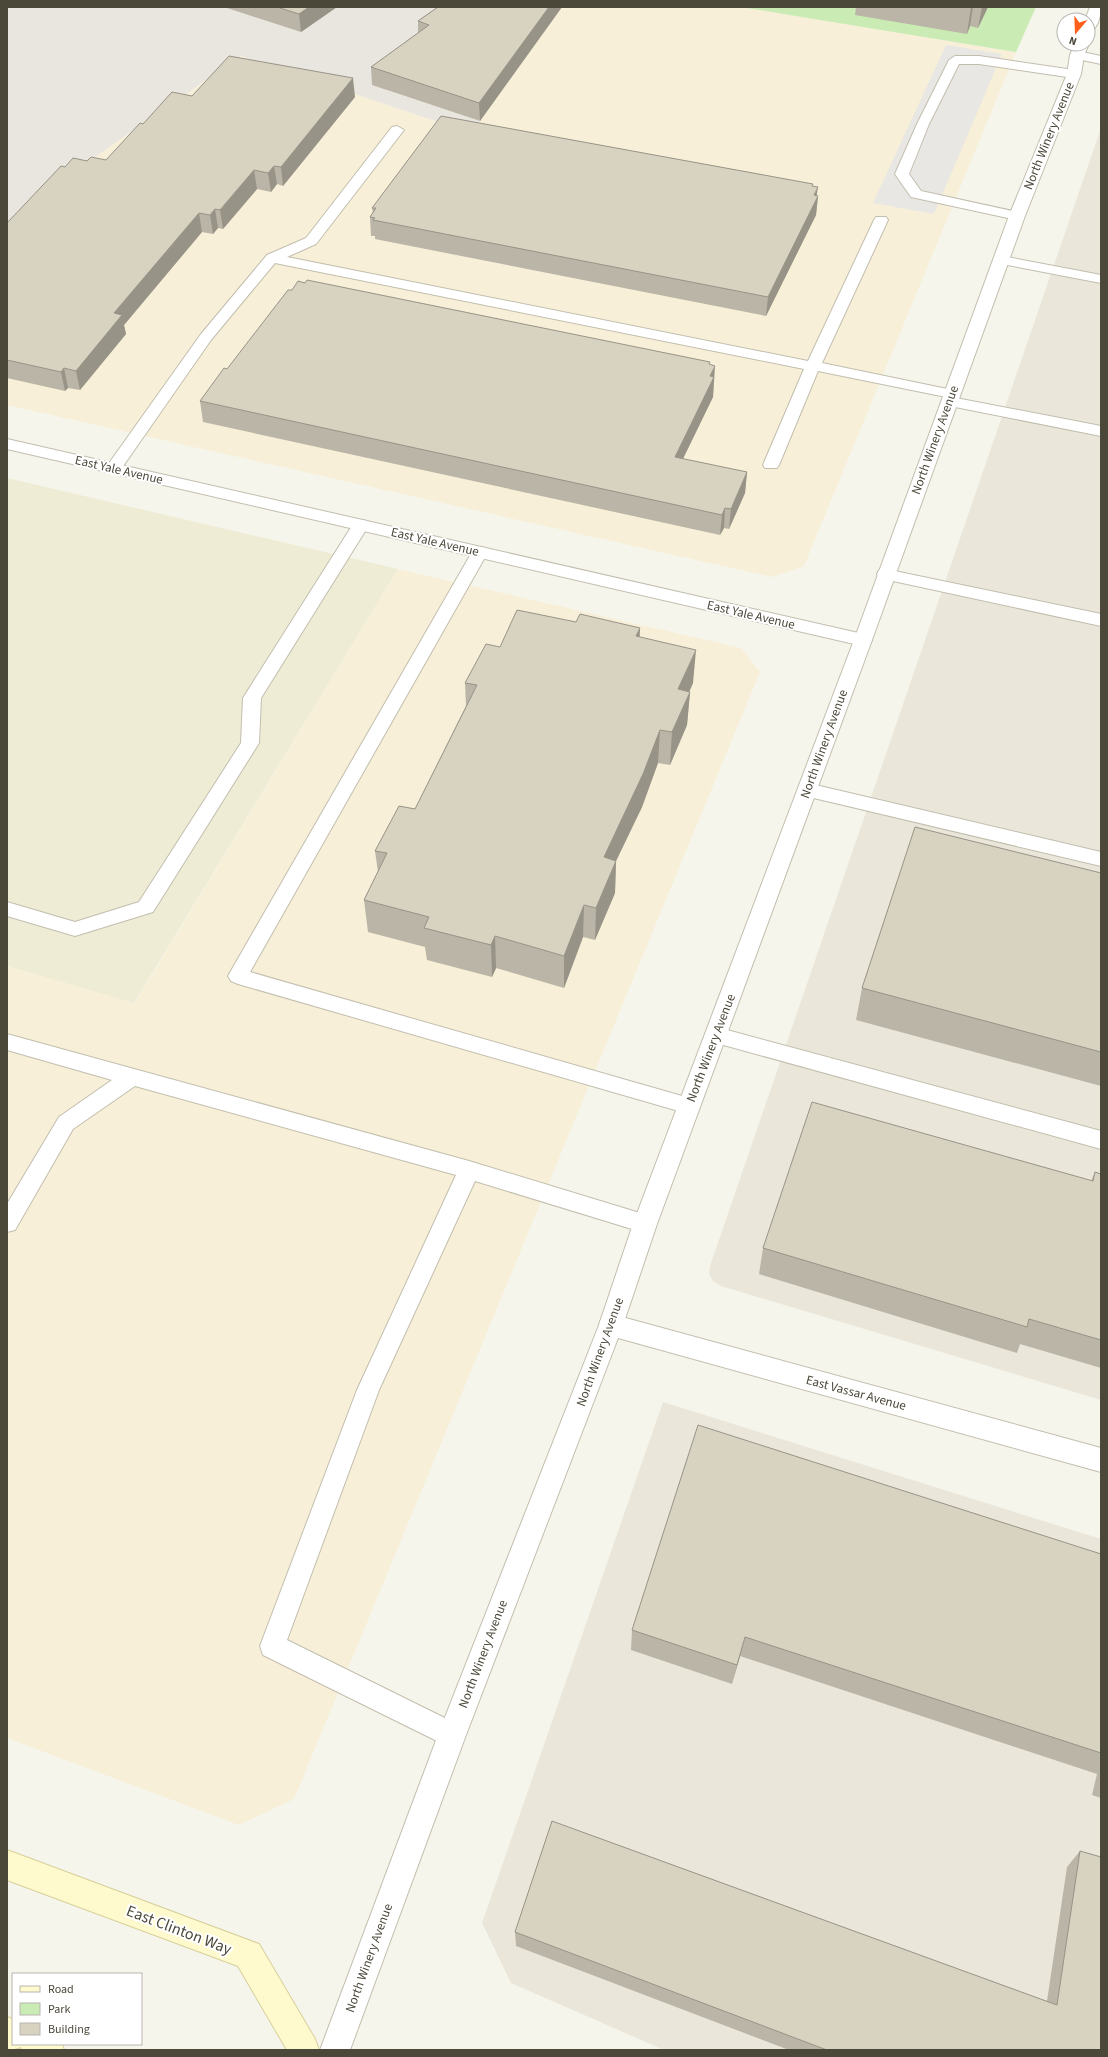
<svg xmlns="http://www.w3.org/2000/svg" width="1108" height="2057" viewBox="0 0 1108 2057" font-family="'Source Sans 3',sans-serif">
  <style>
    .residential { fill: #eae7da }
    .commercial { fill: #f7efd7 }
    .industrial { fill: #e9e6e0 }
    .education { fill: #efecd6 }
    .green { fill: #caebb4 }
    .parking { fill: #e8e7e3 }
    .lines { fill: none; stroke-linecap: round; stroke-linejoin: round }
    .service-casing { stroke: #c2beae; stroke-width: 2 }
    .minor-casing { stroke: #c2beae; stroke-width: 2 }
    .tertiary-casing { stroke: #c2beae; stroke-width: 2 }
    .secondary-casing { stroke: #d7d09b; stroke-width: 2 }
    .service { fill: #fff; fill-rule: evenodd }
    .minor { fill: #fff; fill-rule: evenodd }
    .tertiary { fill: #fff; fill-rule: evenodd }
    .secondary { fill: #fffacd; fill-rule: evenodd }
    .wall { fill: #bab5a6 }
    .shaded-wall { fill: #979387 }
    .building { fill: #d8d2c1; stroke: #979387 }
    .labels { text-anchor: middle; dominant-baseline: central; stroke-width: 4; stroke-linejoin: round; paint-order: stroke }
    .street-label { font-size: 13px; fill: #4b4739; stroke: #fff }
    .near-street-label { font-size: 16px; fill: #4b4739; stroke: #fff }
  </style>
  <rect width="100%" height="100%" fill="#f6f5ec"/>
  <g class="residential">
    <polygon points="1101,128 1101,1400 721,1286 713,1281 709,1274 710,1266"/>
    <polygon points="663,1402 1101,1539 1101,2050 664,2050 511,1983 482,1923"/>
  </g>
  <g class="commercial">
    <polygon points="562,7 741,7 1016,52 804,566 772,577 7,405 7,226 30,202 241,56 471,133"/>
    <polygon points="398,569 741,648 760,672 294,1799 239,1825 7,1738 7,966 135,1003"/>
  </g>
  <polygon class="industrial" points="7,7 448,7 386,90 480,121 471,133 241,56 30,202 7,226"/>
  <polygon class="education" points="7,478 398,569 134,1003 7,966"/>
  <polygon class="green" points="741,7 1036,7 1016,52"/>
  <polygon class="parking" points="946,45 1002,54 934,214 873,203"/>
  <g class="lines">
    <defs>
      <g id="service">
        <polygon points="1077,51 1101,56 1101,64 1073,58 1071,55"/>
        <polygon points="955,56 979,56 1074,70 1080,74 1074,78 979,64 959,64 929,124 909,174 921,191 1022,213 1024,216 1022,219 1017,220 911,197 895,174 917,124 949,60"/>
        <polygon points="397,126 404,130 316,244 287,257 808,361 874,220 876,217 886,217 888,220 822,363 957,391 960,394 956,398 1101,426 1101,436 950,406 945,404 942,401 946,397 818,371 779,465 777,468 765,468 763,465 804,369 275,263 211,340 119,472 107,472 105,469 107,466 201,334 267,255 306,238 392,127"/>
        <polygon points="1002,256 1101,275 1101,283 997,263 995,260 997,257"/>
        <polygon points="361,520 367,521 369,525 261,698 259,743 153,912 75,936 7,916 7,902 75,922 139,902 241,743 243,698 355,521"/>
        <polygon points="480,547 486,548 488,552 250,972 689,1098 696,1100 699,1106 696,1112 689,1114 238,984 231,981 228,976 472,552 474,548"/>
        <polygon points="885,569 1101,614 1101,626 879,578 877,574 879,570"/>
        <polygon points="807,783 1101,852 1101,866 801,795 798,790 801,785"/>
        <polygon points="716,1027 1101,1131 1101,1149 709,1041 706,1035 709,1029"/>
        <polygon points="7,1034 469,1161 653,1217 656,1224 653,1231 645,1233 475,1181 379,1390 287,1640 461,1726 465,1735 461,1744 452,1748 443,1744 263,1655 260,1646 357,1390 456,1175 135,1086 73,1129 15,1230 7,1232 7,1204 59,1117 112,1080 7,1050"/>
      </g>
      <g id="minor">
        <polygon points="7,439 863,634 870,636 872,640 870,644 863,646 7,449"/>
        <polygon points="611,1314 1101,1448 1101,1472 611,1336 602,1333 599,1325 602,1317"/>
      </g>
      <g id="tertiary">
        <path d="M1090,7H1101C1101,16 1097,31 1088,33V20H1085Z"/>
        <polygon points="1088,43 1089,44 1084,55 1081,74 1025,216 872,640 657,1224 623,1325 466,1735 350,2050 320,2050 438,1735 599,1325 633,1224 854,640 1009,216 1067,74 1070,55 1075,44"/>
      </g>
      <g id="secondary">
        <polygon points="7,1850 259,1944 315,2039 319,2050 287,2050 238,1966 7,1880"/>
        <polygon points="7,2017 13,2019 13,2044 62,2044 64,2050 22,2050 21,2047 12,2050 7,2048"/>
      </g>
    </defs>
    <use href="#service" class="service-casing"/>
    <use href="#minor" class="minor-casing"/>
    <use href="#tertiary" class="tertiary-casing"/>
    <use href="#secondary" class="secondary-casing"/>
    <use href="#service" class="service"/>
    <use href="#minor" class="minor"/>
    <use href="#tertiary" class="tertiary"/>
    <use href="#secondary" class="secondary"/>
  </g>
  <g class="wall">
    <polygon points="224,7 337,7 301,32"/>
    <polygon points="433,7 562,7 480,121 372,85 371,67 418,33 418,21 436,8"/>
    <polygon points="856,7 988,7 978,28 970,26 967,34 855,15"/>
    <polygon points="192,96 355,97 283,186 277,184 271,192 257,189 223,229 218,228 213,234 202,232 124,325 126,334 80,390 68,388 65,391 7,378 7,223 65,167 87,161 106,160 143,124"/>
    <polygon points="813,186 817,196 818,196 816,215 766,316 375,239 375,236 371,236 370,217 373,213 372,208"/>
    <polygon points="710,365 714,377 713,397 683,459 747,472 745,493 729,529 724,528 720,535 203,422 200,401 227,369"/>
    <polygon points="640,637 693,683 689,692 690,692 687,725 670,765 658,763 642,807 616,861 615,893 595,940 583,937 564,988 496,968 492,977 427,960 425,947 368,932 364,900 378,872 375,851 415,809 466,706 465,683 500,647"/>
    <polygon points="1101,873 1101,1086 856,1020 862,988"/>
    <polygon points="1095,1172 1101,1174 1101,1368 1020,1344 1017,1353 759,1274 763,1248 1091,1181"/>
    <polygon points="1101,1554 1101,1798 1092,1795 1097,1774 740,1656 732,1684 631,1650 632,1630"/>
    <polygon points="1080,1851 1101,2050 789,2050 516,1946 515,1932 1047,2001 1067,1867"/>
  </g>
  <g class="shaded-wall">
    <polygon points="309,7 337,7 301,32 299,14"/>
    <polygon points="549,7 562,7 480,121 479,103"/>
    <polygon points="971,7 973,7 970,26 967,34"/>
    <polygon points="982,7 988,7 978,28"/>
    <polygon points="353,78 355,97 283,186 281,167"/>
    <polygon points="274,166 277,184 271,192 268,173"/>
    <polygon points="254,170 257,189 223,229 220,210"/>
    <polygon points="818,187 816,199 818,196 816,215 766,316 768,297"/>
    <polygon points="215,209 218,228 213,234 210,215"/>
    <polygon points="199,213 202,232 124,325 126,334 80,390 76,371 114,313"/>
    <polygon points="715,366 713,397 674,477 675,457 710,376"/>
    <polygon points="64,368 68,388 65,391 61,372"/>
    <polygon points="747,472 745,493 729,529 731,509"/>
    <polygon points="725,508 724,528 720,535 722,515"/>
    <polygon points="640,628 639,662 636,636"/>
    <polygon points="696,650 693,683 676,722 678,689"/>
    <polygon points="690,692 687,725 670,765 672,732"/>
    <polygon points="660,730 658,763 642,807 616,861 615,893 595,940 596,908 604,857"/>
    <polygon points="584,905 583,937 564,988 564,956"/>
    <polygon points="495,936 496,968 492,977 491,945"/>
    <polygon points="745,1637 740,1656 732,1684 737,1665"/>
  </g>
  <g class="building">
    <polygon points="277,7 309,7 299,14"/>
    <polygon points="438,7 549,7 479,103 371,67 429,25 418,21"/>
    <polygon points="229,56 353,78 281,167 274,166 268,173 254,170 220,210 215,209 210,215 199,213 114,313 122,315 76,371 64,368 61,372 7,360 7,223 61,166 65,167 73,158 87,161 91,157 106,160 140,123 143,124 172,92 192,96"/>
    <polygon points="441,116 813,184 812,186 818,187 814,195 818,196 768,297 373,220 375,218 370,217 376,208 372,208"/>
    <polygon points="307,280 710,362 709,364 715,366 710,376 714,377 675,457 747,472 731,509 725,508 722,515 200,401 224,368 227,369 288,290 292,290 298,281 305,283"/>
    <polygon points="517,610 576,622 580,614 640,628 636,636 696,650 678,689 690,692 672,732 660,730 643,774 604,857 616,861 596,908 584,905 564,956 495,936 491,945 424,928 429,917 364,900 387,853 375,851 399,806 415,809 477,685 465,683 486,644 500,647"/>
    <polygon points="915,827 1101,873 1101,1052 862,988"/>
    <polygon points="812,1102 1093,1181 1095,1172 1101,1174 1101,1340 1029,1319 1027,1327 763,1248"/>
    <polygon points="698,1425 1101,1554 1101,1753 745,1637 737,1665 632,1630"/>
    <polygon points="552,1821 1057,2005 1080,1851 1101,1857 1101,2050 827,2050 515,1932"/>
  </g>
  <g class="labels">
    <g class="street-label">
      <text transform="translate(1049 136) rotate(-68)">North Winery Avenue</text>
      <text transform="translate(935 440) rotate(-70)">North Winery Avenue</text>
      <text transform="translate(119 470) rotate(13)">East Yale Avenue</text>
      <text transform="translate(435 542) rotate(13)">East Yale Avenue</text>
      <text transform="translate(751 615) rotate(13)">East Yale Avenue</text>
      <text transform="translate(824 744) rotate(-70)">North Winery Avenue</text>
      <text transform="translate(711 1048) rotate(-69)">North Winery Avenue</text>
      <text transform="translate(600 1352) rotate(-70)">North Winery Avenue</text>
      <text transform="translate(856 1393) rotate(15)">East Vassar Avenue</text>
      <text transform="translate(483 1654) rotate(-69)">North Winery Avenue</text>
      <text transform="translate(369 1958) rotate(-70)">North Winery Avenue</text>
    </g>
    <g class="near-street-label">
      <text transform="translate(179 1930) rotate(21)">East Clinton Way</text>
    </g>
  </g>
  <rect width="1108" height="2057" fill="none" stroke="#4b4739" stroke-width="16"/>
  <rect x="12" y="1973" width="130" height="72" fill="#ffffff" stroke="#b7b5b0"/>
  <rect x="20" y="1986" width="20" height="6" fill="#fffacd" stroke="#b7b5b0"/>
  <text x="48" y="1993" font-size="12" fill="#4b4739">Road</text>
  <rect x="20" y="2003" width="20" height="12" fill="#caebb4" stroke="#b7b5b0"/>
  <text x="48" y="2013" font-size="12" fill="#4b4739">Park</text>
  <rect x="20" y="2023" width="20" height="12" fill="#d8d2c1" stroke="#b7b5b0"/>
  <text x="48" y="2033" font-size="12" fill="#4b4739">Building</text>
  <g transform="translate(1076 32) rotate(199)"><circle r="19" fill="#ffffff" stroke="#b7b5b0"/>
  <path d="M0-3L7 15L0 10L-7 15Z" fill="#ff5f1a"/>
  <text y="-6" font-size="11" font-weight="bold" text-anchor="middle" fill="#4b4739">N</text>
  </g>
</svg>
